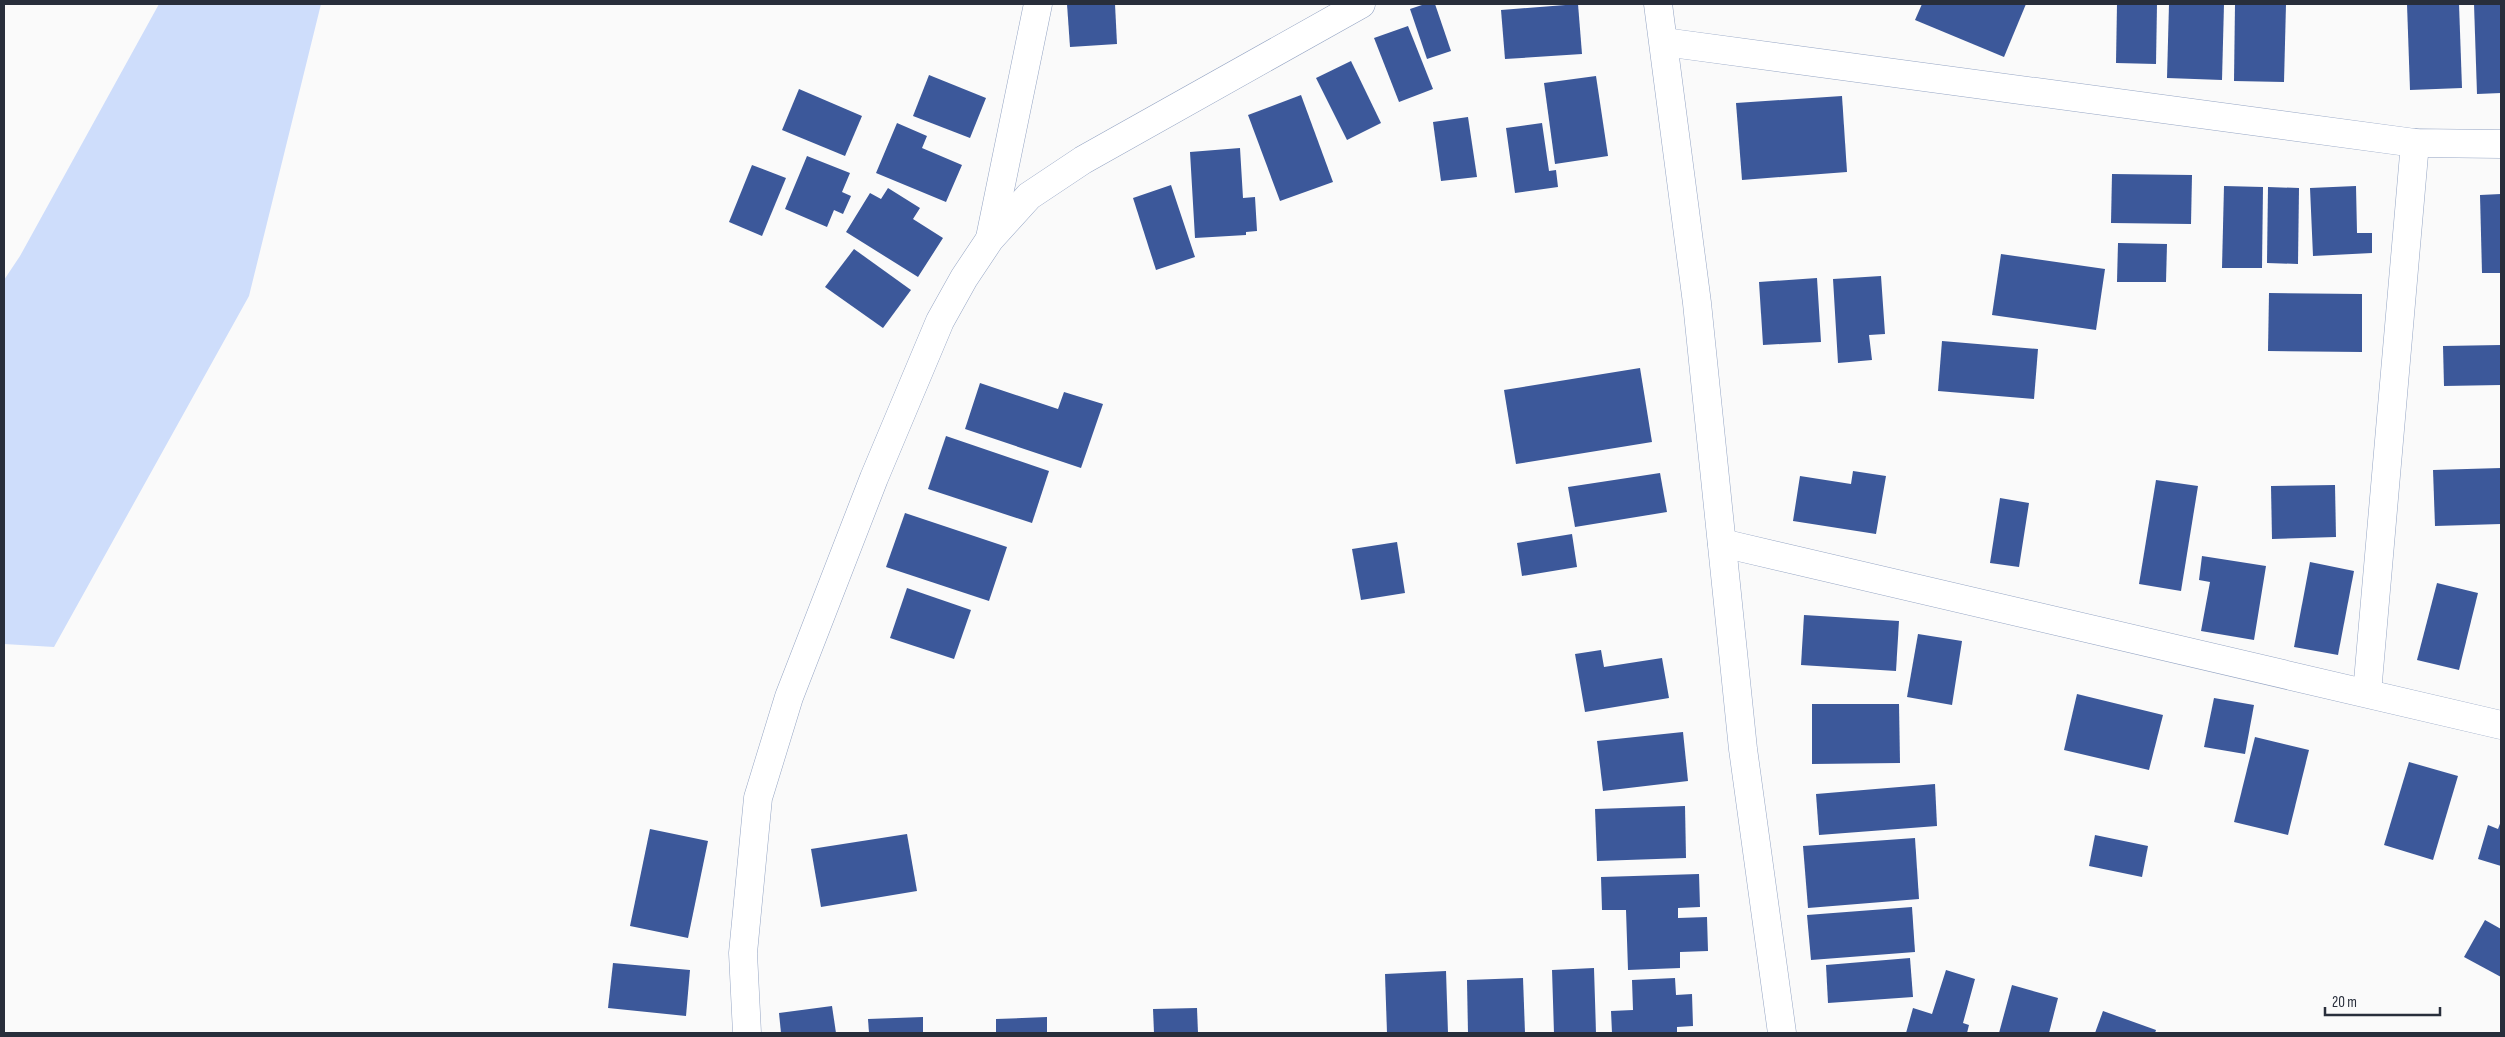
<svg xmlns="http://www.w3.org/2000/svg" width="2505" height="1037" viewBox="0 0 2505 1037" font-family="'Sofia Sans Condensed',sans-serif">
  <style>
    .water { fill: #ceddfb }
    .building { fill: #3c589a }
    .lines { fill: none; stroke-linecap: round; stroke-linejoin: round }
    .minor-casing { stroke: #95a5c4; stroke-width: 29 }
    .minor { stroke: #fff; stroke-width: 28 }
  </style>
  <rect width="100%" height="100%" fill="#fafafa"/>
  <polygon class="water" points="159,4 321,4 249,296 54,647 4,644 4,280 20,256"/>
  <g class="building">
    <polygon points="1067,4 1115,4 1117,44 1070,47"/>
    <polygon points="1425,4 1435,4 1451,51 1427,59 1410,9"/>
    <polygon points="1578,4 1582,54 1505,59 1501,10"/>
    <polygon points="1922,4 2026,4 2004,57 1915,20"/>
    <polygon points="2117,4 2157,4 2156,64 2116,63"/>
    <polygon points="2169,4 2224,4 2222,80 2167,78"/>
    <polygon points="2235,4 2286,4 2284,82 2234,81"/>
    <polygon points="2407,4 2459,4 2462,88 2410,90"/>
    <polygon points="2474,4 2501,4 2501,93 2477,94"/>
    <polygon points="1408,26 1433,89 1399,102 1374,38"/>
    <polygon points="1351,61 1381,123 1347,140 1316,78"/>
    <polygon points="929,75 986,98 970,138 913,116"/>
    <polygon points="1596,76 1608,156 1555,164 1544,83"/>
    <polygon points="799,89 862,116 845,156 782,130"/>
    <polygon points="1301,95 1333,182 1280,201 1248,115"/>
    <polygon points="1842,96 1847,172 1742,180 1736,103"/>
    <polygon points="1468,117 1477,177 1441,181 1433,122"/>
    <polygon points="897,123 927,136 922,148 962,165 946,202 876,173"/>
    <polygon points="1542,123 1549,171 1556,170 1558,187 1515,193 1506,128"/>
    <polygon points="1240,148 1243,198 1255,197 1257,231 1246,232 1246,235 1195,238 1190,152"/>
    <polygon points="807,156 850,173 842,192 851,196 843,214 834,210 827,227 785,209"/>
    <polygon points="752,165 786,178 762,236 729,222"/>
    <polygon points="2112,174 2192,175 2191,224 2111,223"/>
    <polygon points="1171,185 1195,257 1156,270 1133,198"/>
    <polygon points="2224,186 2263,187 2262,268 2222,268"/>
    <polygon points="2356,186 2357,233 2372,233 2372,253 2313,256 2310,188"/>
    <polygon points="2268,187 2299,188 2298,264 2267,263"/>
    <polygon points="888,188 920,208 913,219 943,238 918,277 846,232 870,193 881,199"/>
    <polygon points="2501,194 2501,273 2482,273 2480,195"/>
    <polygon points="2118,243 2167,244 2166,282 2117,282"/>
    <polygon points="854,249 911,290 883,328 825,287"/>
    <polygon points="2001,254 2105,269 2096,330 1992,315"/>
    <polygon points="1881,276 1885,334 1869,335 1872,360 1838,363 1833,279"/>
    <polygon points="1817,278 1821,342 1763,345 1759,282"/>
    <polygon points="2269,293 2362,294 2362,352 2268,351"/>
    <polygon points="1942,341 2038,349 2034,399 1938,391"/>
    <polygon points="2501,345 2501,385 2444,386 2443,346"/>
    <polygon points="1640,368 1652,442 1516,464 1504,390"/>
    <polygon points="980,383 1058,409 1064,392 1103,404 1081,468 965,429"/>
    <polygon points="946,436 1049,471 1032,523 928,489"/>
    <polygon points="2501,468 2501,524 2435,526 2433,470"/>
    <polygon points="1853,471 1886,476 1876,534 1793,521 1800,476 1851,484"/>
    <polygon points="1660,473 1667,512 1575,527 1568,487"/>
    <polygon points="2156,480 2198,486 2181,591 2139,584"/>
    <polygon points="2335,485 2336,537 2272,539 2271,486"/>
    <polygon points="2000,498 2029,503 2019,567 1990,563"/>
    <polygon points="905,513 1007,547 989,601 886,567"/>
    <polygon points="1572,534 1577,567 1522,576 1517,543"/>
    <polygon points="1397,542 1405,593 1361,600 1352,549"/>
    <polygon points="2202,556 2266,566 2254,640 2201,631 2210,582 2199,580"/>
    <polygon points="2310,562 2354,571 2338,655 2294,647"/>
    <polygon points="2437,583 2478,593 2459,670 2417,660"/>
    <polygon points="907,588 971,610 954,659 890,638"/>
    <polygon points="1804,615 1899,621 1896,671 1801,665"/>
    <polygon points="1918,634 1962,641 1952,705 1907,697"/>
    <polygon points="1601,650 1604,667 1662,658 1669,698 1585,712 1575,654"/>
    <polygon points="2077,694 2163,715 2149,770 2064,750"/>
    <polygon points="2214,698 2254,705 2245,754 2204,747"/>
    <polygon points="1812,704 1899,704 1900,763 1812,764"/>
    <polygon points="1683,732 1688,781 1603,791 1597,741"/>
    <polygon points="2255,737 2309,750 2288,835 2234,822"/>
    <polygon points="2409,762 2458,776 2433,860 2384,845"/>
    <polygon points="1935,784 1937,826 1819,835 1816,794"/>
    <polygon points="1685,806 1686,858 1597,861 1595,809"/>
    <polygon points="2501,821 2501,866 2478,859 2488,825 2498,829"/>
    <polygon points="650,829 708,841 688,938 630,926"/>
    <polygon points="907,834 917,891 821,907 811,849"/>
    <polygon points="2095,835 2148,846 2142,877 2089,866"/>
    <polygon points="1915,838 1919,899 1808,908 1803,846"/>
    <polygon points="1699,874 1700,907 1678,908 1678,918 1707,917 1708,951 1680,952 1680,968 1628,970 1626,910 1602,910 1601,877"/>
    <polygon points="1912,907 1915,952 1811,960 1807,915"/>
    <polygon points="2485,920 2501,929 2501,977 2464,957"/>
    <polygon points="1910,958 1913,997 1828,1003 1826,965"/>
    <polygon points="613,963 690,970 686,1016 608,1008"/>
    <polygon points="1594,968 1596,1033 1554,1033 1552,970"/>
    <polygon points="1946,970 1975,979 1963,1023 1969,1025 1967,1033 1906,1033 1913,1008 1932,1014"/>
    <polygon points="1446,971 1448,1033 1387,1033 1385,974"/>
    <polygon points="1523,978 1525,1033 1468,1033 1467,980"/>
    <polygon points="1675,978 1676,995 1692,994 1693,1026 1677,1027 1677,1033 1612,1033 1611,1011 1633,1010 1632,980"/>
    <polygon points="2012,985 2058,998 2049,1033 1999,1033"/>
    <polygon points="832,1006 836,1033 781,1033 779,1013"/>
    <polygon points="1197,1008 1198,1033 1154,1033 1153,1009"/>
    <polygon points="2103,1011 2156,1030 2155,1033 2095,1033"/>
    <polygon points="923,1017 923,1033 869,1033 868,1019"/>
    <polygon points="1047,1017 1047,1033 996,1033 996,1019"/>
  </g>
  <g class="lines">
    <defs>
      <g id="minor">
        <polyline points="1658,4 1697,303 1743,749 1782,1033"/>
        <polyline points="1664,42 2415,143 2501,144"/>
        <polyline points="990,238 1038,4"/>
        <polyline points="1722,543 2501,725"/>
        <polyline points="2367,693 2415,143"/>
        <polyline points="747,1033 743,953 758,798 789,697 874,478 940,321 964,278 990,239 1029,196 1083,160 1361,4"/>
      </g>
    </defs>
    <use href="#minor" class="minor-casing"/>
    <use href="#minor" class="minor"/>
  </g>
  <rect width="2505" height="1037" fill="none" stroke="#282e3b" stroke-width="10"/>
  <path d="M2325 1007v8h115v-8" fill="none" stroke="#282e3b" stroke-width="2.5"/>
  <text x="2332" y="1007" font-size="15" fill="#282e3b" stroke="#fafafa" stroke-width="4" paint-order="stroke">20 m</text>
</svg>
